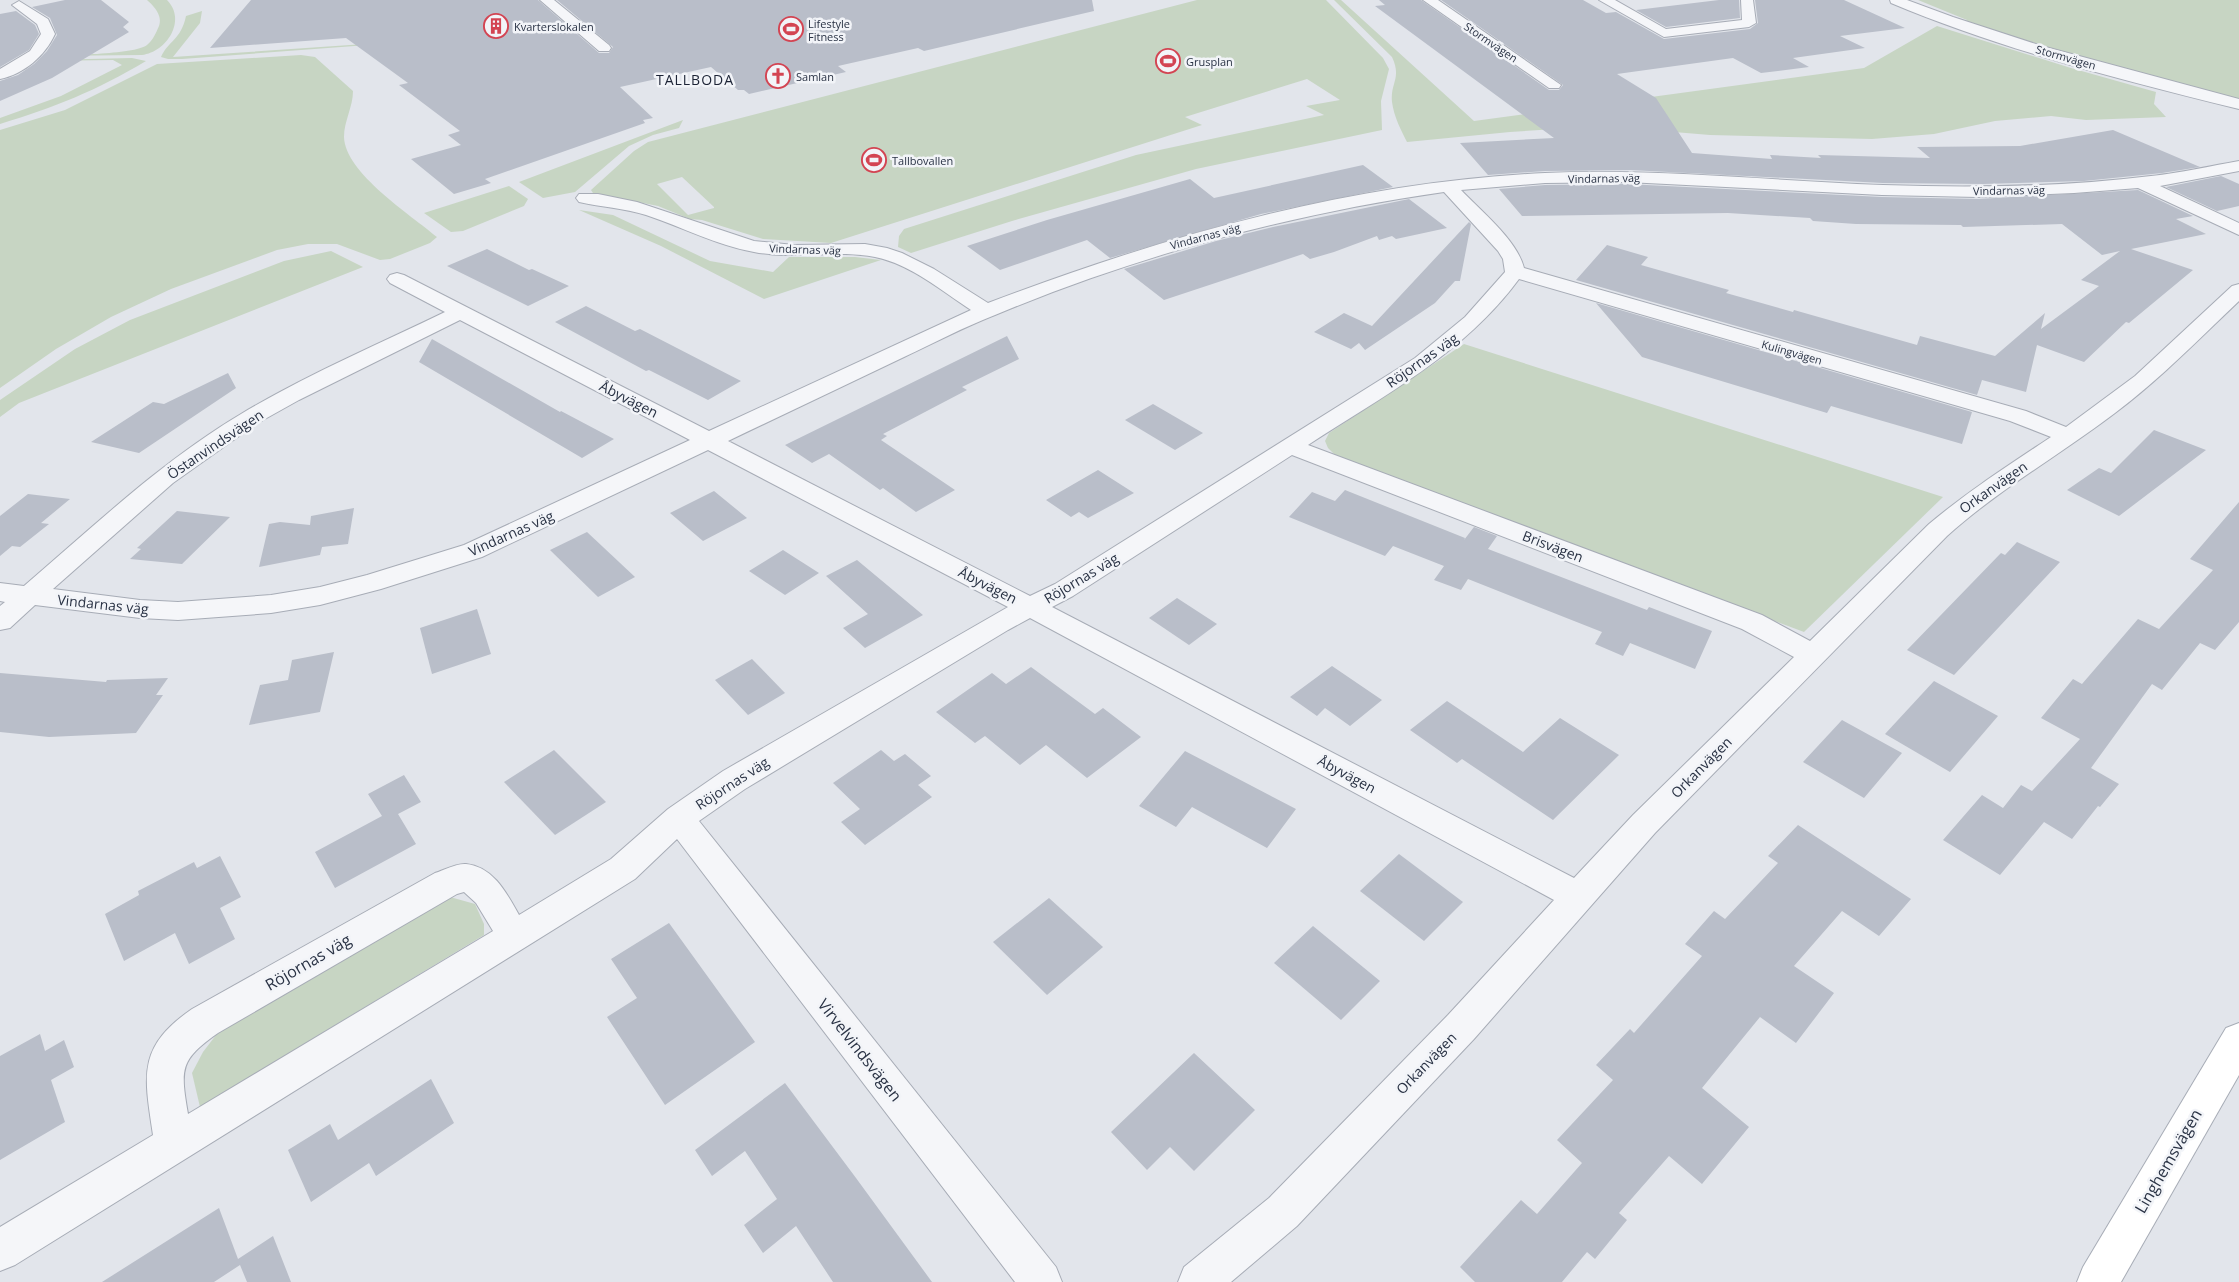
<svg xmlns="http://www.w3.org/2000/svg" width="2239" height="1282" viewBox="0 0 2239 1282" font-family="'Open Sans',sans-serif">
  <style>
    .green { fill: #c7d5c3; fill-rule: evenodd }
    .building { fill: #b9bec9 }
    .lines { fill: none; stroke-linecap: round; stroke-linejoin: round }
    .street-casing { stroke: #a7acb6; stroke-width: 2 }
    .secondary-casing { stroke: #a7acb6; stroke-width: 2 }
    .street { fill: #f5f6f9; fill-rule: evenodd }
    .secondary { fill: #fff; fill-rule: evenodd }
    .labels { text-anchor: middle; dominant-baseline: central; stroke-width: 5; stroke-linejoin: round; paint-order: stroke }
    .far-poi-label { font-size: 11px; fill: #293244; stroke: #f2f4f8; text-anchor: start }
    .far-street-label { font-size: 11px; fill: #293244; stroke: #f2f4f8 }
    .far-quarter-label { font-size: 14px; letter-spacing: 1px; fill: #1c2335; stroke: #f2f4f8 }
    .street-label { font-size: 14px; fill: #293244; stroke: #f2f4f8 }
    .near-street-label { font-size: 16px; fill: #293244; stroke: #f2f4f8 }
  </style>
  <rect width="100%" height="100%" fill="#e2e5eb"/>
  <g class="green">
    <path d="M147,0H167C187,20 167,52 142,55L43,56C62,55 134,55 147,45C153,40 156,33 159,26C163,16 154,6 147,0Z"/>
    <path d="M1197,0H1326L1383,58L1389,69L1381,101L1382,130L1196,169L1012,221L911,253L898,247L899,236L904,229L1136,155L1324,115L1306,106L1340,100L1307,79L1185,117L1202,125L831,243L763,239L702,220L690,219L658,206L593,193L591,190L634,151L648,142ZM682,177L714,207V208L688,215L657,184Z"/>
    <path d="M1334,0H1341L1474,121L1864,68L1937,26L2071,68L2156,92L2154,104L2166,117L2086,120L2051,116L1995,121L1934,134L1872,139L1710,135L1602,126L1510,132L1407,142C1401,130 1394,117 1392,102C1390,83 1402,78 1392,57Z"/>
    <polygon points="1918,0 2239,0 2239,99 2098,62 1964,22 1967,20"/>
    <path d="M202,11L200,23L173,57L365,44L368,45L182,59H168L161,57C168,41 181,40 186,16Z"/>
    <path d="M301,55L315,57L353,91C353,107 344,121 344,137C345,173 411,215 437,237L430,243L390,259L380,260L337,244H308L277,250L171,289L111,317L56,349L0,388V130L65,110L157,64Z"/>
    <path d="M132,58L146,61C96,91 55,107 0,124V118L61,96L122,65L113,60L42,61L44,60Z"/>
    <polygon points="683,120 679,128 653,135 629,146 575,192 543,198 519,182"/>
    <polygon points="509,186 528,199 524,206 463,231 451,232 424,213"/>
    <polygon points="579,210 613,215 710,261 773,272 789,257 855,257 881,260 764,299 661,246"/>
    <polygon points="331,251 363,267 19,403 0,417 0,400 75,349 130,320 284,261"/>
    <polygon points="1464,344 1943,497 1804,632 1335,455 1328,448 1325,441 1329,433"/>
    <polygon points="450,897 475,904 484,924 484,935 200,1107 192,1073 203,1052 223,1026"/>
  </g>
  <g class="building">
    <polygon points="65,0 101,0 129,22 123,27 129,32 52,78 0,101 0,81 18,75 34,64 47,51 57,35 50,18 32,7"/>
    <polygon points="251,0 538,0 599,53 609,53 613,47 557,0 1092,0 1094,11 924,51 918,48 838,66 846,72 749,94 744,90 738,90 711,67 620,87 653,118 643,120 645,123 485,179 491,183 454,194 411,159 461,145 448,135 460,131 399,85 408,83 346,38 210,48"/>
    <polygon points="1379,0 1421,0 1549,90 1559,90 1563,85 1441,0 1583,0 1606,13 1616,12 1664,39 1750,29 1758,23 1755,0 1844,0 1905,28 1840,36 1865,48 1793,58 1809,67 1761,73 1733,58 1617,74 1656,98 1692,153 1772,159 1770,155 1821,158 1818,155 1930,158 1917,147 2020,146 2113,130 2200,167 2162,173 2084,181 1983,184 1883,183 1630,170 1545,171 1488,175 1460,143 1554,138 1375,6 1385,5"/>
    <polygon points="1719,0 1739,0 1740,18 1666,27 1636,10"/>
    <polygon points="16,11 35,25 39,34 29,50 0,67 0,14"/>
    <polygon points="1363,165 1393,187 1261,214 1110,258 1087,240 1000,270 967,246 1047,220 1190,179 1214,198"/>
    <polygon points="2221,176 2239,184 2239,206 2217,211 2166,187"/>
    <polygon points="1627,184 1882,197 1978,199 2138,190 2193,216 2176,219 2206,234 2131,249 2193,270 2129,323 2126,322 2084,362 2037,345 2026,392 1982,380 1977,395 1576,280 1607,245 1648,257 1641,265 1729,290 1726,293 1793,312 1794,310 1917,345 1920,336 1995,356 2045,313 2041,329 2099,286 2081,280 2120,251 2102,255 2062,224 1963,227 1961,225 1856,224 1813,221 1810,218 1728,213 1522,216 1499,189 1545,185"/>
    <polygon points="1409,199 1447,228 1396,239 1392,236 1379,240 1377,236 1334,252 1310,259 1303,254 1164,300 1124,269 1216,241 1273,227"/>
    <polygon points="1469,222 1471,224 1460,281 1455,281 1435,303 1365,350 1359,343 1351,349 1314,332 1344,313 1372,326"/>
    <polygon points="487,249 529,270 532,269 569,286 528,306 447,266"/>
    <polygon points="1596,303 1972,412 1962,444 1831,406 1827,413 1642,357"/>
    <polygon points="586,306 635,331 640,329 741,381 708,400 649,370 646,371 555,322"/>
    <polygon points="1007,336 1019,359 962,387 967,390 883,434 887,436 881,440 955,490 916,512 883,488 880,490 829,454 812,463 785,445"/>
    <polygon points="432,339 560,412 561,411 614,439 582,458 419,362"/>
    <polygon points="228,373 236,388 139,453 91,442 153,402 164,404"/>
    <polygon points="1153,404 1203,433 1175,450 1125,420"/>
    <polygon points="2154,430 2206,450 2119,516 2067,490 2099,468 2111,473"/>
    <polygon points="1098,470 1134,493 1088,518 1079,512 1071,517 1046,500"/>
    <polygon points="1345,490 1465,538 1464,540 1474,527 1497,536 1488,549 1647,610 1649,607 1712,631 1695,669 1630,643 1623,656 1595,644 1602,632 1468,579 1461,590 1434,580 1444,566 1393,546 1385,556 1289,517 1312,492 1335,501"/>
    <polygon points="714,491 747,518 703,541 670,513"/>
    <polygon points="28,494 70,499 41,523 49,524 20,547 12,546 0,556 0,516"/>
    <polygon points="2239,502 2239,622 2215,650 2200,643 2162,690 2152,684 2091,768 2119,784 2100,807 2098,806 2072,839 2044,822 2000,875 1943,840 1982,795 2003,808 2021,785 2032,791 2080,739 2041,718 2073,679 2082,684 2138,619 2159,629 2213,570 2190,559"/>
    <polygon points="354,508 348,544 322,547 320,555 259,567 269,524 280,522 310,525 311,516"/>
    <polygon points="177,511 230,517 182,564 130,559 141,549 137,548"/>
    <polygon points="587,532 635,577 598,597 550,550"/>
    <polygon points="2017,542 2060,562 1954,675 1907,650 2001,553 2005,555"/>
    <polygon points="783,550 819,573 785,595 749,571"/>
    <polygon points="857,560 923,615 865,648 843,628 868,614 826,576"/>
    <polygon points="1177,598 1217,624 1189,645 1149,618"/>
    <polygon points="477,609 491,654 432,674 420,628"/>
    <polygon points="334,652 320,712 249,725 260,685 288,680 292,660"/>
    <polygon points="752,659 785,693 748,715 715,680"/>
    <polygon points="1332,666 1382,700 1350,726 1325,708 1317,716 1290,697"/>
    <polygon points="1031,667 1095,714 1103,708 1141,737 1087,778 1046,745 1020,765 985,736 975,743 936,712 992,673 1006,684"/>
    <polygon points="0,673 106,682 107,680 168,678 156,695 163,695 136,733 49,737 0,732"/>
    <polygon points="1934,681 1998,716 1950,772 1885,734"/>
    <polygon points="1447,701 1523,752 1560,718 1619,755 1553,820 1462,759 1457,763 1410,730"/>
    <polygon points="1842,720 1902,753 1864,798 1803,762"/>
    <polygon points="554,750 606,802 555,835 504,782"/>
    <polygon points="881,750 894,761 905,754 931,776 918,785 932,797 865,845 841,822 860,809 833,783"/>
    <polygon points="1185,751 1296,809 1267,848 1192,807 1176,827 1139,806"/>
    <polygon points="404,775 421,802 398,814 416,844 335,888 315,852 382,816 368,794"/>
    <polygon points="1798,825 1911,899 1879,936 1842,911 1794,966 1834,993 1796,1043 1760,1017 1702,1088 1749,1127 1702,1184 1669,1156 1619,1213 1627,1220 1595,1259 1587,1252 1562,1282 1475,1282 1460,1267 1521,1200 1537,1214 1582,1163 1557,1140 1613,1080 1596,1065 1630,1029 1634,1033 1702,956 1685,944 1714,911 1725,919 1778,863 1768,856"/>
    <polygon points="1399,854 1463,902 1424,941 1360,891"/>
    <polygon points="220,856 241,897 220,908 235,939 189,964 175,933 124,961 105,914 139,895 138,891 194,862 197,868"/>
    <polygon points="1049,898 1103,947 1047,995 993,942"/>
    <polygon points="669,923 755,1042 665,1105 607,1017 637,998 611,959"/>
    <polygon points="1313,926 1380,981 1341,1020 1274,963"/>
    <polygon points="40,1034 45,1051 64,1040 74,1067 51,1080 65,1122 0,1160 0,1056"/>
    <polygon points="1194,1053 1255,1110 1194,1171 1170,1147 1147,1170 1111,1132"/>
    <polygon points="431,1079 454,1123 376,1176 369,1163 311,1202 288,1150 330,1124 338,1140"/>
    <polygon points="785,1083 856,1178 932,1282 833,1282 796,1226 763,1253 744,1225 777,1199 745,1151 712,1176 695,1150"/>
    <polygon points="219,1208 238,1259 273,1236 291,1282 247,1282 240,1265 214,1282 102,1282"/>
  </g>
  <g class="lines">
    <defs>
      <g id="street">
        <polygon points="540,0 554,0 609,45 611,48 609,51 599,51"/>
        <polygon points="1423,0 1438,0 1561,85 1559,88 1549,88"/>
        <polygon points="1599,0 1615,0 1666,29 1742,20 1741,0 1753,0 1756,23 1749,27 1664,37"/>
        <path d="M1890,0H1907L1953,17L2042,46L2239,99V109C2122,80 2003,50 1891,3Z"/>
        <path d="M19,1L48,19L55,34C45,56 24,74 0,79V69L30,51L41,34L37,24L12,5Z"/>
        <path d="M2239,161V171L2160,186L2239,223V235L2138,188L2074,193L1978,197L1882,195L1627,182L1545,183L1461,190C1481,211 1517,240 1524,268L2026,411L2066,427L2135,376L2232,286L2239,284V301C2199,339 2160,379 2115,413C2060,455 1999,489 1947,536L1655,833L1474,1039L1297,1226L1231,1282H1178L1184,1267L1269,1198L1448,1015L1554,900L1030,618L1008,630L745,789L699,821L1056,1267L1062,1282H1015L677,839L635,879L15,1265L0,1271V1227L153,1135C144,1075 137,1047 192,1009L435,873C444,870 457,863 466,864C494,867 507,894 519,915L611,859L668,809L723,771L1008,607L708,450L482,557L381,589L320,605L271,613L178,620L140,618L35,605L10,628L0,630V606L5,602L0,601V583L24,586C94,526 162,461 241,414C306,375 377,345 445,312L390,283L387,279L390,275L397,273L404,275L709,431L971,310C942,291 910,264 875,257C835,249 794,260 754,252C716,245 682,227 646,215C624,208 601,207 579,202L576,198L579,194H598L637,202L754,241L794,245L865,244L887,248L902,253L934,269L988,303C1167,235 1353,182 1545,173C1658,168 1770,181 1883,185C1972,188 2062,187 2151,176C2181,173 2210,166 2239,161ZM1444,192L1498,251L1503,259L1505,272L1465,317L1415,358L1055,584L1030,596L728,441C787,413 845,385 904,357C934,343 964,327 995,315C1139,255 1290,214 1444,192ZM1519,279L2010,421L2051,437C2009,465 1967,492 1929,524L1810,641L1762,615L1308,445C1383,396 1465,353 1519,279ZM460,320L690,440L464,545L367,575L320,587L271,595L178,602L140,600L53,589L173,483L256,424L299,400ZM1292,455L1742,629L1794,657L1633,815L1574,878L1052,607L1073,596ZM464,892L476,903L493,931L188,1114C180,1068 180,1060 218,1033L457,894Z"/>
      </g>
      <polygon id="secondary" points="2239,1023 2239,1075 2121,1282 2077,1282 2083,1267 2226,1028"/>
    </defs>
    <use href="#street" class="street-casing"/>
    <use href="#secondary" class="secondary-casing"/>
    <use href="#street" class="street"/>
    <use href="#secondary" class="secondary"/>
  </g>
  <defs>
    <symbol id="building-ring" viewBox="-11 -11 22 22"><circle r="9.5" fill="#f2f4f8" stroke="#d34452" stroke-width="1.5"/><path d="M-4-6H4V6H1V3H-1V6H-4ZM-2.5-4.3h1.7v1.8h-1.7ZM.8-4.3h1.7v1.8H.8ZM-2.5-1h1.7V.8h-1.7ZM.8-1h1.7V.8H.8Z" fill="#d34452"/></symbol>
    <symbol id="stadium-ring" viewBox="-11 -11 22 22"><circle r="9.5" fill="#f2f4f8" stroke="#d34452" stroke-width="1.5"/><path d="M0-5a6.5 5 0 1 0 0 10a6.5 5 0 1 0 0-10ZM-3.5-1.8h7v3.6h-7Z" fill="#d34452"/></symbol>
    <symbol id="church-ring" viewBox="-11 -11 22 22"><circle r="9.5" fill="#f2f4f8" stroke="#d34452" stroke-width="1.5"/><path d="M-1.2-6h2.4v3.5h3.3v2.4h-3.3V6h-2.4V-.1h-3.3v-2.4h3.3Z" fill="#d34452"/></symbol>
  </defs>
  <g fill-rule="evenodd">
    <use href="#building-ring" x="482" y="12" width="28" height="28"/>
    <use href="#stadium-ring" x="777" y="15" width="28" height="28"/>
    <use href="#stadium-ring" x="1154" y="47" width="28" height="28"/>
    <use href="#church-ring" x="764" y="62" width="28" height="28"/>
    <use href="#stadium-ring" x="860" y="146" width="28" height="28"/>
  </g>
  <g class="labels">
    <g class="far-poi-label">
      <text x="808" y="23">Lifestyle<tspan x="808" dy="13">Fitness</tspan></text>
      <text x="514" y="26">Kvarterslokalen</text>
      <text x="1186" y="61">Grusplan</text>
      <text x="796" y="76">Samlan</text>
      <text x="892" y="160">Tallbovallen</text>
    </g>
    <g class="far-street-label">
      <text transform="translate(1491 42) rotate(34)">Stormvägen</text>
      <text transform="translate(2066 57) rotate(16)">Stormvägen</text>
      <text transform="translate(1604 178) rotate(-1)">Vindarnas väg</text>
      <text transform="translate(2009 190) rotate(-1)">Vindarnas väg</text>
      <text transform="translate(1205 236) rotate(-15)">Vindarnas väg</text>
      <text transform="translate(805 249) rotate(2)">Vindarnas väg</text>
      <text transform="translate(1792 352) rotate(16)">Kulingvägen</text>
    </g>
    <g class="far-quarter-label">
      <text x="695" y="79">TALLBODA</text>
    </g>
    <g class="street-label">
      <text transform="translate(1422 360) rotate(-35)">Röjornas väg</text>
      <text transform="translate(629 399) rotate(27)">Åbyvägen</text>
      <text transform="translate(215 444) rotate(-34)">Östanvindsvägen</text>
      <text transform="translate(1993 487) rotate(-35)">Orkanvägen</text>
      <text transform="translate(511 533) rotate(-24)">Vindarnas väg</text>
      <text transform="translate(1553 546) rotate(21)">Brisvägen</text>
      <text transform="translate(1081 578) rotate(-31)">Röjornas väg</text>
      <text transform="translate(988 585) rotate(27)">Åbyvägen</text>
      <text transform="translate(103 604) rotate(6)">Vindarnas väg</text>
      <text transform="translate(1701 767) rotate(-45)">Orkanvägen</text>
      <text transform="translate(1347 774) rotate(28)">Åbyvägen</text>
      <text transform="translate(732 783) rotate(-33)">Röjornas väg</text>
      <text transform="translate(1426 1063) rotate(-46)">Orkanvägen</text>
    </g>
    <g class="near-street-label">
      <text transform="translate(308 962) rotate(-30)">Röjornas väg</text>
      <text transform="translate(860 1050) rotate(52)">Virvelvindsvägen</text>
      <text transform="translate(2168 1161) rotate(-60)">Linghemsvägen</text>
    </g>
  </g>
</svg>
